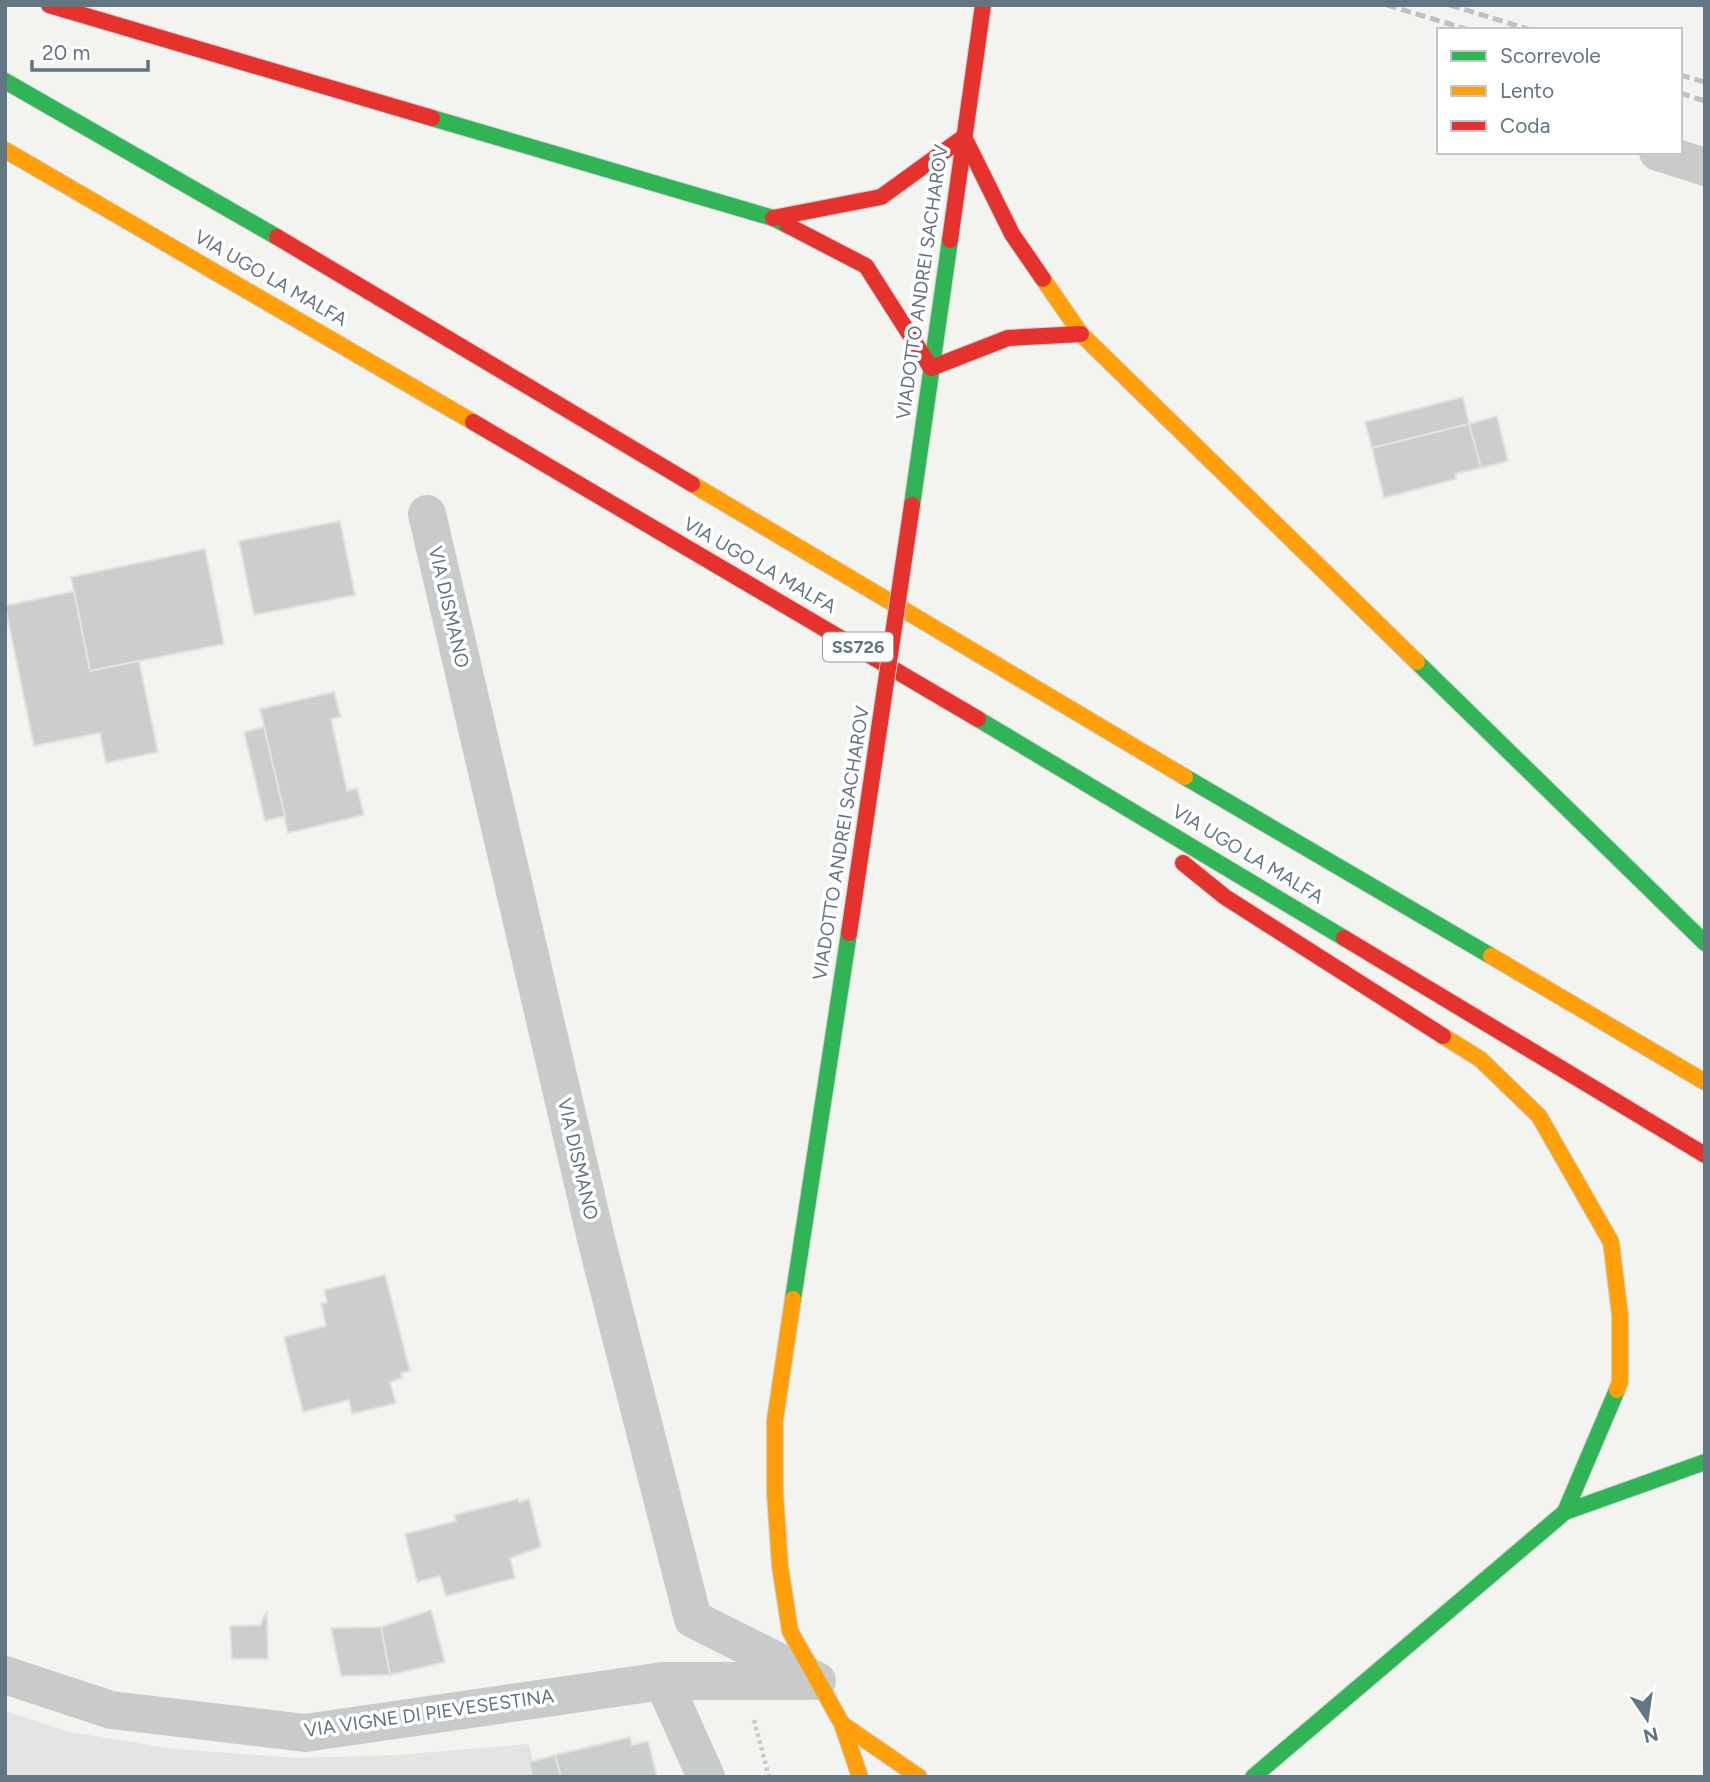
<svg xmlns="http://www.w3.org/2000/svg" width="1710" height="1782" viewBox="0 0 1710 1782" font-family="Figtree,sans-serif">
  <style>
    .built { fill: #e3e4e3 }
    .building { fill: #cccece; stroke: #e2e2e0; stroke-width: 2 }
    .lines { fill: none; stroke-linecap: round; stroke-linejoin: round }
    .fast-casing { stroke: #cfd0d0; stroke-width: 18 }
    .slow-casing { stroke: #cfd0d0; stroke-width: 18 }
    .jam-casing { stroke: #cfd0d0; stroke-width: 18 }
    .path { stroke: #c8c8c9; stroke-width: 4.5; stroke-dasharray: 3.5 3.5; stroke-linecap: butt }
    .street { stroke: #c9cbcb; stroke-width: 38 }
    .fast { stroke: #30b455; stroke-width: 16 }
    .slow { stroke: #ff9f0a; stroke-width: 16 }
    .jam { stroke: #e5322d; stroke-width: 16 }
    .rail { stroke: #bec1c1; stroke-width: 5; stroke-dasharray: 10 5; stroke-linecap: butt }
    .jam-bridge-casing { stroke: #cfd0d0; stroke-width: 18; stroke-linecap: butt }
    .jam-bridge { stroke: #e5322d; stroke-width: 16 }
    .labels { text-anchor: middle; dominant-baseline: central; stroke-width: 7; stroke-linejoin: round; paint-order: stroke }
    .shield { fill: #fff; stroke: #909ea8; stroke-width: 2 }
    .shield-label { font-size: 18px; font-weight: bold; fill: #617582 }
    .street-label { font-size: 19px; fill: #617582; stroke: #fff }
  </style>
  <rect width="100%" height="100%" fill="#f3f3f0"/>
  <polygon class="built" points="5,1711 70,1732 174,1749 298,1758 397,1755 529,1744 536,1777 5,1777"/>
  <g class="building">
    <polygon points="1463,397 1469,424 1372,448 1365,422"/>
    <polygon points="1497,416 1508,461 1481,468 1469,424"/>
    <polygon points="1469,424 1481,468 1455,474 1456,479 1384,498 1372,448"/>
    <polygon points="340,521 355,595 254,615 239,541"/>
    <polygon points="205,549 224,644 90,671 71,577"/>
    <polygon points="74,591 90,671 139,661 158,752 106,763 100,733 34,746 5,606"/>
    <polygon points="334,692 341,717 331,719 347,791 357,788 364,815 288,833 260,709"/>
    <polygon points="264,727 285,816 265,821 244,732"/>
    <polygon points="385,1275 410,1371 401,1373 402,1378 390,1382 396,1403 352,1414 349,1400 303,1412 284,1337 326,1326 321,1304 327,1302 324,1290"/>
    <polygon points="518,1499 519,1502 529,1499 541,1547 510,1558 515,1578 446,1596 440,1576 417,1582 405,1534 456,1521 454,1515"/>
    <polygon points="431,1610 445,1662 390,1675 381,1627"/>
    <polygon points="267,1611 268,1659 232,1659 230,1626 260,1625"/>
    <polygon points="381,1627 390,1675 341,1676 331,1628"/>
    <polygon points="630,1737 632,1745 648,1741 657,1776 561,1777 555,1755"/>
    <polygon points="555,1755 561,1777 532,1777 529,1762"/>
  </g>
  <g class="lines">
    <defs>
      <g id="fast">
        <polyline points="5,81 277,237"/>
        <polyline points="432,118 773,218 787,225"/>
        <polyline points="912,505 950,240"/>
        <polyline points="1417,662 1705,943"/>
        <polyline points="978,719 1344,938"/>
        <polyline points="1185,777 1491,956"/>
        <polyline points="793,1299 849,933"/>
        <polyline points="1565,1512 1617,1390"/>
        <polyline points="1253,1777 1565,1512 1705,1462"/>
      </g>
      <g id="slow">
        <polyline points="5,150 473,422"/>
        <polyline points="1043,279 1081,334 1417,662"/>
        <polyline points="692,484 1185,777"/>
        <polyline points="1491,956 1705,1082"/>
        <polyline points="1443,1036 1480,1059 1539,1116 1611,1242 1620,1315 1620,1382 1617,1390"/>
        <polyline points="793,1299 775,1420 775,1493 780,1566 790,1631 842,1724 860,1777"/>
        <polyline points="842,1724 919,1777"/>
      </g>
      <g id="jam">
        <polyline points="49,5 432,118"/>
        <polyline points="773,218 881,197 964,137 1012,234 1043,279"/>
        <polyline points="787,225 866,266 931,368 1008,338 1081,334"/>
        <polyline points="277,237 692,484"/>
        <polyline points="950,240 983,5"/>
        <polyline points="473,422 978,719"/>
        <polyline points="1183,863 1225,897 1443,1036"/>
        <polyline points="849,933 862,845"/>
        <polyline points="1344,938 1705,1155"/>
      </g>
    </defs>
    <use href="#fast" class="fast-casing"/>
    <use href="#slow" class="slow-casing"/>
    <use href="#jam" class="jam-casing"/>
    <polyline class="path" points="754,1720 769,1777"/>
    <g class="street">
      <polyline points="1658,152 1705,167"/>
      <polyline points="427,514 597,1243 693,1619 817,1681"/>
      <polyline points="5,1675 111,1710 305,1733 663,1681 808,1681"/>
      <polyline points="663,1681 706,1777"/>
    </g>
    <use href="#fast" class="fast"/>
    <use href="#slow" class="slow"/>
    <use href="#jam" class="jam"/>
    <g class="rail">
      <polyline points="1387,5 1469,30"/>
      <polyline points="1450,5 1531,30"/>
      <polyline points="1680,75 1705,82"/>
      <polyline points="1680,93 1705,101"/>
    </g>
    <defs>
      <polyline id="jam-bridge" points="862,845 912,505"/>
    </defs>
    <use href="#jam-bridge" class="jam-bridge-casing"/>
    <use href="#jam-bridge" class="jam-bridge"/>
  </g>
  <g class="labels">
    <rect class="shield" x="823" y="632.5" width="70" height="29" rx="5"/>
    <g class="shield-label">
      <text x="858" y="647">SS726</text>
    </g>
    <g class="street-label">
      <text transform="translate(271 278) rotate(30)">VIA UGO LA MALFA</text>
      <text transform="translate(922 282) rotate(-82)">VIADOTTO ANDREI SACHAROV</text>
      <text transform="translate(760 565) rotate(30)">VIA UGO LA MALFA</text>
      <text transform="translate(449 607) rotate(77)">VIA DISMANO</text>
      <text transform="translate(841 843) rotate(-81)">VIADOTTO ANDREI SACHAROV</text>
      <text transform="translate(1248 854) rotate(31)">VIA UGO LA MALFA</text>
      <text transform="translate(578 1159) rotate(77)">VIA DISMANO</text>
      <text transform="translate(429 1713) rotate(-8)">VIA VIGNE DI PIEVESESTINA</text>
    </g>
  </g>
  <rect width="1710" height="1782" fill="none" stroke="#617582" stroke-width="14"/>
  <rect x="1437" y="28" width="245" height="126" fill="#ffffff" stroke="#c0c8cd" stroke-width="2"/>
  <rect x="1451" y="51" width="35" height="10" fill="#30b455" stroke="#c0c8cd" stroke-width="2"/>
  <text x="1500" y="63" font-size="21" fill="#617582">Scorrevole</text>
  <rect x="1451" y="86" width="35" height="10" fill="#ff9f0a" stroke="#c0c8cd" stroke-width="2"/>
  <text x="1500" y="98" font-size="21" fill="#617582">Lento</text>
  <rect x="1451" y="121" width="35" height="10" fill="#e5322d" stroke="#c0c8cd" stroke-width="2"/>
  <text x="1500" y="133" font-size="21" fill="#617582">Coda</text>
  <g transform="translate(1647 1719) rotate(167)" stroke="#ffffff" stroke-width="5" paint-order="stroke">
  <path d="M0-5L12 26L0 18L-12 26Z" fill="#617582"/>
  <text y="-10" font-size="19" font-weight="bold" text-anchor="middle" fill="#617582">N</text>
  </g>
  <path d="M32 60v10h116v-10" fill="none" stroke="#617582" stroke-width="3.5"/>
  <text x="42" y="60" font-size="21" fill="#617582" stroke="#ffffff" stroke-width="5" paint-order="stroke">20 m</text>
</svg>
